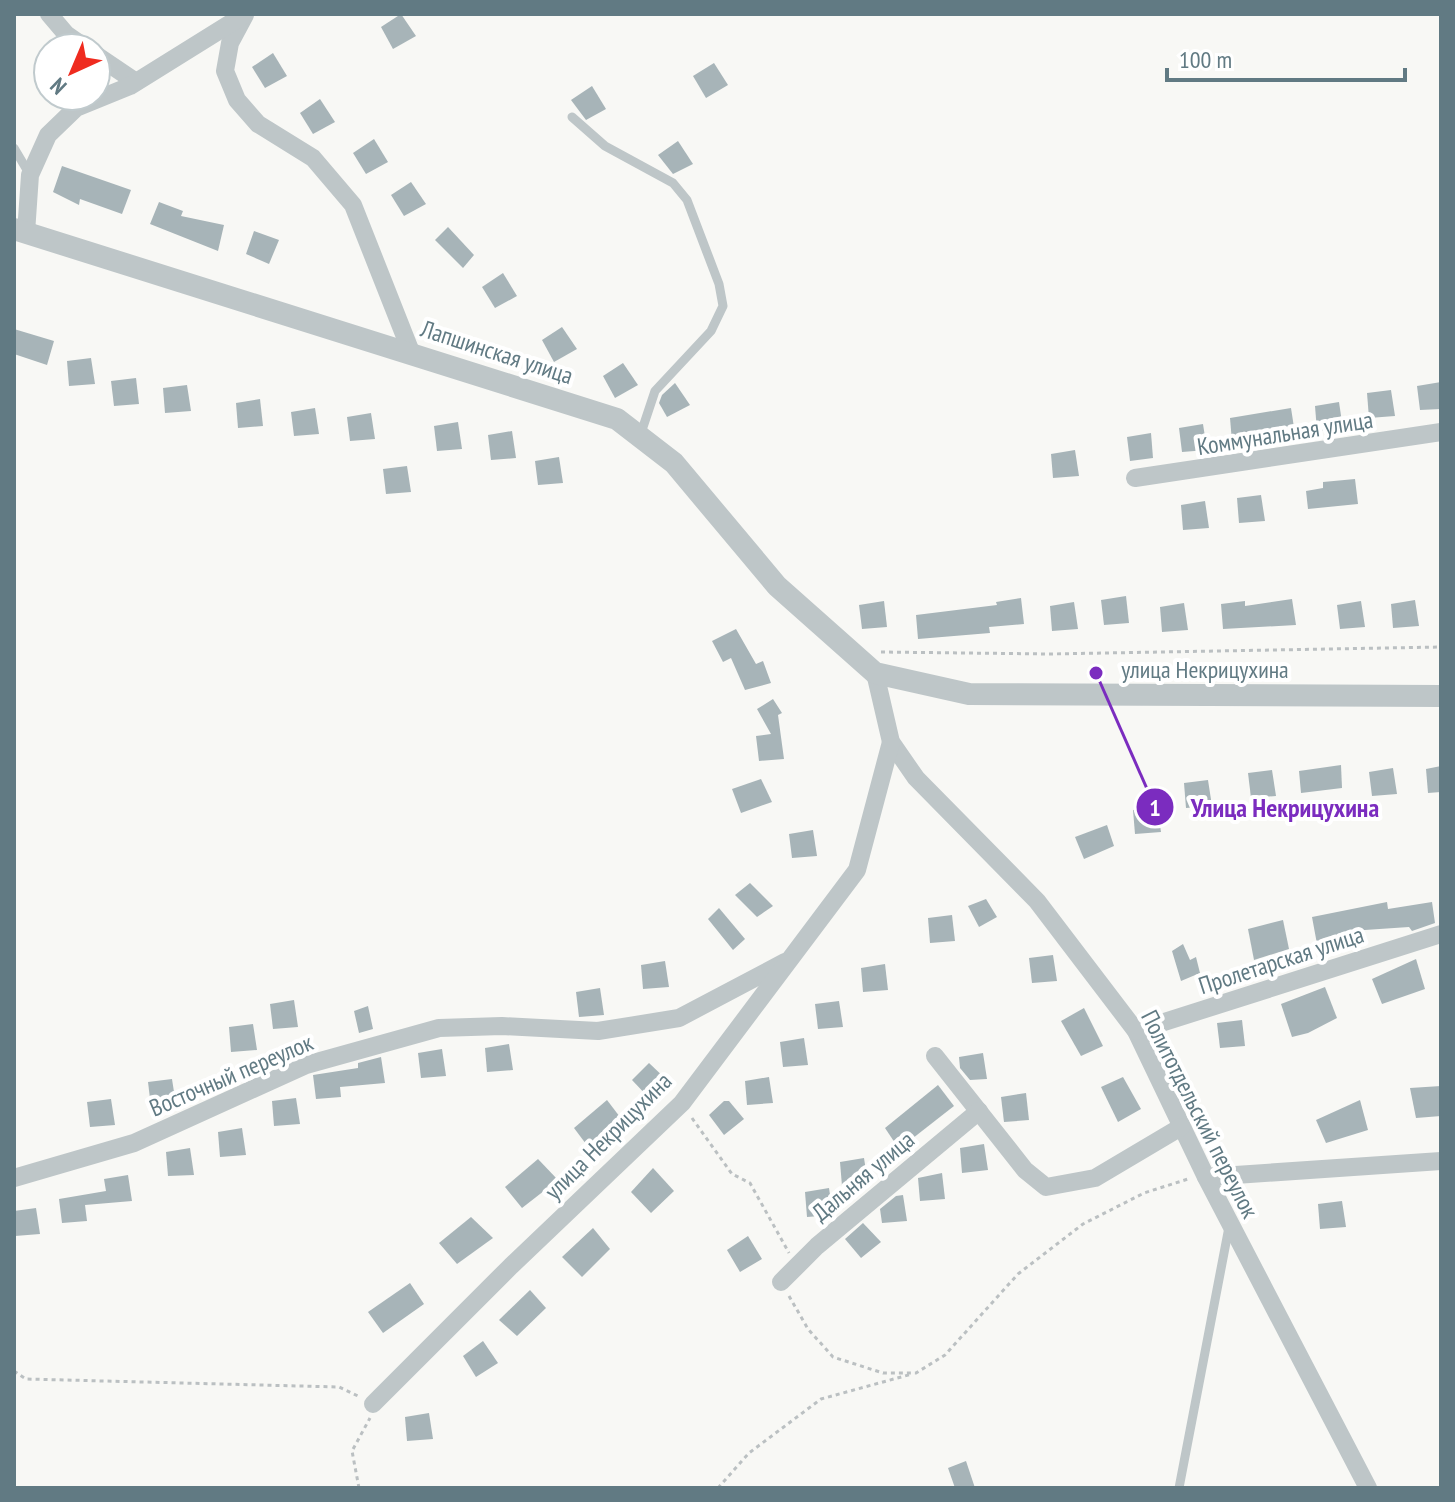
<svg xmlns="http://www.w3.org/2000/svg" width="1455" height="1502" viewBox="0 0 1455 1502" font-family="'PT Sans Narrow',sans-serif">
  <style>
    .building { fill: #a7b4b8 }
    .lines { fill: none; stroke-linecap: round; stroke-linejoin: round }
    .path { stroke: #bbc0c2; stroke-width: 3; stroke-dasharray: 4 4; stroke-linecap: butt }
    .service { stroke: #bec6c8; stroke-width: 9 }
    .minor { stroke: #bec6c8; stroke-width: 18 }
    .tertiary { stroke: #bec6c8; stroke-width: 22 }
    .labels { text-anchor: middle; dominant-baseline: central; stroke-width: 8; stroke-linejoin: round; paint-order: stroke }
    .street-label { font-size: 24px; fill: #617a83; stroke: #fff }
    .leader { fill: none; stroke: #7b2cbf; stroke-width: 3 }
    .callout-dot { fill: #7b2cbf; stroke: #fff; stroke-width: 3 }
    .mark-label { font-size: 24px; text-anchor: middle; font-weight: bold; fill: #fff }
    .callout-label { font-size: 26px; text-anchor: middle; font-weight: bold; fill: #7b2cbf; stroke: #fff; stroke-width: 8; stroke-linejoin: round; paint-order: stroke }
  </style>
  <rect width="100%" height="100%" fill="#f8f8f5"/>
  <g class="building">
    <polygon points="401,14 416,36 393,49 381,27"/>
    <polygon points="273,53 287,76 265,88 252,67"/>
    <polygon points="714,63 728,85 706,98 693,76"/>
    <polygon points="592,86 606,109 586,120 571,100"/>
    <polygon points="320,99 335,122 313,134 300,113"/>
    <polygon points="374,139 388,162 366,174 353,153"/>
    <polygon points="678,141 693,164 673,174 658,155"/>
    <polygon points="62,166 131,190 122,214 80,199 79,205 53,192"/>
    <polygon points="411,182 426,204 404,216 391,195"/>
    <polygon points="159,202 183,211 181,216 224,225 218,251 150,224"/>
    <polygon points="448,227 474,255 463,268 435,240"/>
    <polygon points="254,231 279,240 269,264 246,254"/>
    <polygon points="503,273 517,296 495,308 482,287"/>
    <polygon points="562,327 577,349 554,362 542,340"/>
    <polygon points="14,329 54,341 47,365 14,354"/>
    <polygon points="91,358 95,384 69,386 67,361"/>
    <polygon points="623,363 638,385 615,398 603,376"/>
    <polygon points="136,378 139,404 114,406 111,381"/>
    <polygon points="1441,382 1441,409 1420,410 1417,386"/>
    <polygon points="675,383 690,405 667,417 659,403 662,395"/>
    <polygon points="187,385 191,411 165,413 163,388"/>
    <polygon points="1391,390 1395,416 1369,418 1367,393"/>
    <polygon points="260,399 263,426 238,428 236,403"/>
    <polygon points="1339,402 1343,429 1317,431 1315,406"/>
    <polygon points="315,408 319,434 294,436 291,412"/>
    <polygon points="1291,408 1295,434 1232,442 1230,418"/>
    <polygon points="371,413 375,439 350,441 347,417"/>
    <polygon points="458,422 462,449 437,451 434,426"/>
    <polygon points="1203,424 1207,450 1182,452 1179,428"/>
    <polygon points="512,431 516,458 491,460 488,435"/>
    <polygon points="1151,433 1153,458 1130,461 1127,437"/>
    <polygon points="1075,450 1079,476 1053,478 1051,454"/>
    <polygon points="559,457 563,483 538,485 535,461"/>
    <polygon points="407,466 411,492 386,494 383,469"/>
    <polygon points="1355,479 1358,504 1308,509 1306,491 1323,488 1323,482"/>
    <polygon points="1261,495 1265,521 1239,523 1237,498"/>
    <polygon points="1205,501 1209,528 1183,530 1181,505"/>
    <polygon points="1126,596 1129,623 1104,625 1101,600"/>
    <polygon points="1021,598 1024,624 989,627 990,633 918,639 916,615 997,605 996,602"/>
    <polygon points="1292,599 1296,625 1223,629 1221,604 1245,601 1245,606"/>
    <polygon points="1415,600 1419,626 1393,628 1391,604"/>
    <polygon points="884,601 887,627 862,629 859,605"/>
    <polygon points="1361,601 1365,627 1340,629 1337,605"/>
    <polygon points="1074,602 1078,629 1052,631 1050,606"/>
    <polygon points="1184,603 1188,630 1162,632 1160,607"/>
    <polygon points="736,629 756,664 763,661 771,683 745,690 731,658 723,662 712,641"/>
    <polygon points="773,699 782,713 778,715 784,759 759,761 756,736 771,734 757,709"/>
    <polygon points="1341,765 1342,788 1301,793 1299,771"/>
    <polygon points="1441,766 1441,792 1428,793 1426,769"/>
    <polygon points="1393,768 1397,794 1372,796 1369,772"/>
    <polygon points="1272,770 1276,796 1251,798 1248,773"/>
    <polygon points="761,779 772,802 741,813 732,789"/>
    <polygon points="1208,780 1212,806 1186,808 1184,783"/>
    <polygon points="1157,806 1161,832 1135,834 1133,810"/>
    <polygon points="1107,825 1114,846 1084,859 1075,837"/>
    <polygon points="813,830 817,856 792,858 789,834"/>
    <polygon points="750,883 773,906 757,917 735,895"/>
    <polygon points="986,899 997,917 979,927 968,906"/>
    <polygon points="1387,902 1388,909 1432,902 1435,923 1412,931 1409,927 1350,931 1352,936 1317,944 1312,917"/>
    <polygon points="719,908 745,939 733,950 708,919"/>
    <polygon points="952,915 955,941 930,943 928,918"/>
    <polygon points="1283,920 1289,949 1254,960 1248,929"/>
    <polygon points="1183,944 1190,960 1196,957 1200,973 1181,981 1172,951"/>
    <polygon points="1053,955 1057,981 1032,983 1029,958"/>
    <polygon points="1416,959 1425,989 1382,1004 1372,979"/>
    <polygon points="665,961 669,987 643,989 641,965"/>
    <polygon points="885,964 888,990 863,992 861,968"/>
    <polygon points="1325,987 1337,1018 1308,1033 1292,1037 1281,1004"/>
    <polygon points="600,988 604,1015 579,1017 576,992"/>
    <polygon points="294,1000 298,1027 273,1029 270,1004"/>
    <polygon points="839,1001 843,1027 818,1029 815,1004"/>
    <polygon points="368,1006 373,1029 359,1033 354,1011"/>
    <polygon points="1084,1008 1103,1046 1081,1056 1061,1021"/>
    <polygon points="1242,1020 1245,1046 1220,1048 1217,1023"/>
    <polygon points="253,1024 257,1050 231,1052 229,1027"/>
    <polygon points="804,1038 808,1065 783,1067 780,1042"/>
    <polygon points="509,1044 513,1070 487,1072 485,1048"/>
    <polygon points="442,1049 446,1076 421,1078 418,1053"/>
    <polygon points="983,1053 987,1079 970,1080 960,1068 959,1057"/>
    <polygon points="381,1057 385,1083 340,1087 341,1097 316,1099 313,1075 358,1068 358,1063"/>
    <polygon points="649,1063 668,1081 649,1098 632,1080"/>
    <polygon points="769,1077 773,1103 747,1105 745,1081"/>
    <polygon points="1123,1077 1141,1109 1118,1122 1101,1087"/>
    <polygon points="172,1079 176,1105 151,1107 148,1082"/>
    <polygon points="938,1085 954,1106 899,1149 885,1128"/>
    <polygon points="1441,1086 1441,1116 1416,1118 1410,1088"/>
    <polygon points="1026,1093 1029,1120 1004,1122 1001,1097"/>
    <polygon points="296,1098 300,1124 274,1126 272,1101"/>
    <polygon points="111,1099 115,1125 90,1127 87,1102"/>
    <polygon points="607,1100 623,1121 589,1148 574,1128"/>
    <polygon points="1360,1100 1368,1130 1326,1143 1316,1120"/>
    <polygon points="724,1101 729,1101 744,1119 724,1135 709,1115"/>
    <polygon points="242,1128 246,1155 220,1157 218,1132"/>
    <polygon points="984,1144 988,1170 962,1173 960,1148"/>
    <polygon points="190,1148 194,1175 168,1176 166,1152"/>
    <polygon points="864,1158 868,1184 842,1186 840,1162"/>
    <polygon points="538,1159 558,1180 522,1208 505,1187"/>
    <polygon points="653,1168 674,1191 651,1213 631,1192"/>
    <polygon points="942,1173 945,1199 920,1201 918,1178"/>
    <polygon points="128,1175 132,1201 85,1205 87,1221 62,1223 59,1199 106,1191 104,1179"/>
    <polygon points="829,1188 833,1215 807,1217 805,1192"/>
    <polygon points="903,1195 907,1221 882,1223 880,1209 896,1196"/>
    <polygon points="1342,1201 1346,1227 1320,1229 1318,1204"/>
    <polygon points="36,1208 40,1234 15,1236 14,1211"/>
    <polygon points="471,1217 493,1238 457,1264 439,1243"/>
    <polygon points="863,1223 881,1242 861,1258 845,1239"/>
    <polygon points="593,1228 610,1249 582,1277 562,1257"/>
    <polygon points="748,1236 762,1259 740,1272 727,1250"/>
    <polygon points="410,1283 424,1304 383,1333 368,1312"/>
    <polygon points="530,1290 546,1308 517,1336 499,1320"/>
    <polygon points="483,1341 498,1363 476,1377 463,1356"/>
    <polygon points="429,1413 433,1439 407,1441 405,1417"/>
    <polygon points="966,1461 975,1488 955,1488 948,1468"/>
  </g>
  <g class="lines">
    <g class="path">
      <polyline points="881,652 1050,654 1441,647"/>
      <polyline points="692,1118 732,1174 750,1183 789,1253"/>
      <polyline points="789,1296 808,1329 833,1357 883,1373 916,1373 945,1355 1018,1274 1083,1224 1144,1193 1188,1179"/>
      <polyline points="14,1371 26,1379 339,1387 358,1396"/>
      <polyline points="359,1488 352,1451 370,1418"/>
      <polyline points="718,1488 749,1453 821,1399 912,1374"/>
    </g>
    <g class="service">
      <polyline points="572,117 605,146 673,183 687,200 719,284 723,306 711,331 655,391 640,436"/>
      <polyline points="14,148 30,175"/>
      <polyline points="1179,1488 1229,1227"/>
    </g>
    <g class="minor">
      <polyline points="49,14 66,34 86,48"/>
      <polyline points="245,15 230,43 225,71 237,100 258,124 313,158 353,205 411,352"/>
      <polyline points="96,55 136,82"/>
      <polyline points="26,233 30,175 48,135 76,108 130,86 244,15"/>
      <polyline points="1135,478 1441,432"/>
      <polyline points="875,673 891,742 916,778 1037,901 1136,1031 1206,1177 1368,1488"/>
      <polyline points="1136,1031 1441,934"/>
      <polyline points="935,1056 1025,1170 1046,1187 1095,1178 1181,1127"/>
      <polyline points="1206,1177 1441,1161"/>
      <polyline points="14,1178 134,1143 306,1065 439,1028 502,1026 598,1031 679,1018 785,962"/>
      <polyline points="781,1282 817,1246 979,1111"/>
      <polyline points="373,1404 511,1266 682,1103 857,870 891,742"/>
    </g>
    <polyline class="tertiary" points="14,229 617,419 674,463 777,586 875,673 969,694 1441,696"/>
  </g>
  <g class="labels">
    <g class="street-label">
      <text transform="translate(497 352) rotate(18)">Лапшинская улица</text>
      <text transform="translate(1285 433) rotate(-9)">Коммунальная улица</text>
      <text x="1205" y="669">улица Некрицухина</text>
      <text transform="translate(1281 960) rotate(-18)">Пролетарская улица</text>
      <text transform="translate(231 1075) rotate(-23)">Восточный переулок</text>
      <text transform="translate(1200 1114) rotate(63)">Политотдельский переулок</text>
      <text transform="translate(608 1136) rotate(-45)">улица Некрицухина</text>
      <text transform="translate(863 1176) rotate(-40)">Дальняя улица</text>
    </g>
  </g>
  <path class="leader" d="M1096 673L1155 807"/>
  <g class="callout-dot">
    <circle cx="1096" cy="673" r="8"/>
    <circle cx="1155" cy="807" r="20"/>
  </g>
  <g class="mark-label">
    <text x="1155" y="816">1</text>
  </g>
  <g class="callout-label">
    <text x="1285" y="817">Улица Некрицухина</text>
  </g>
  <rect width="1455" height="1502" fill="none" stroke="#617a83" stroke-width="32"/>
  <g transform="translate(72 72) rotate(224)"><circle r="38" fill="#ffffff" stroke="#c0cacd" stroke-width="2"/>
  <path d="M0-6L14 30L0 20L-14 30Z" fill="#ef2b1f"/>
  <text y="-12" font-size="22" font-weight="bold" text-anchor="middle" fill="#617a83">N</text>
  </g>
  <path d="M1167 68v12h238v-12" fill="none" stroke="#617a83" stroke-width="4"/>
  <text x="1179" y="68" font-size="24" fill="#617a83" stroke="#ffffff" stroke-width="6" paint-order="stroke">100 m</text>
</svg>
